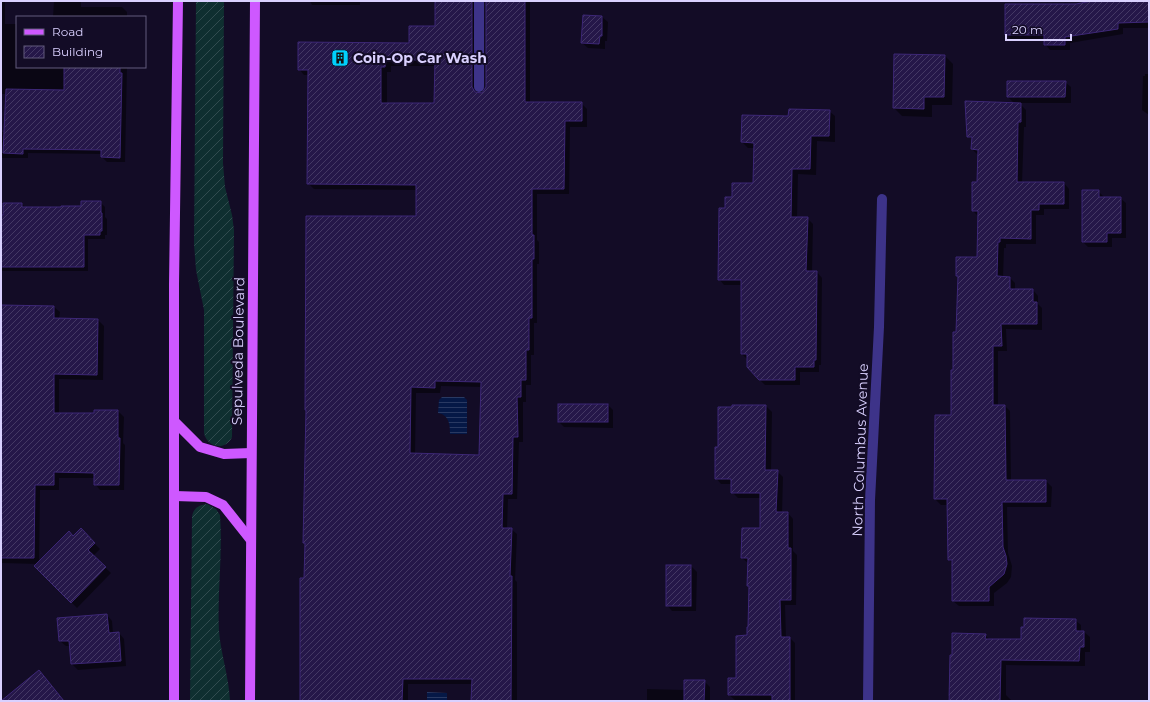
<svg xmlns="http://www.w3.org/2000/svg" width="1150" height="702" viewBox="0 0 1150 702" font-family="Montserrat,sans-serif">
  <style>
    .garden { fill: url(#garden-furrows) }
    .water { fill: url(#water-rules) }
    .shadow { fill: #0007; fill-rule: evenodd }
    .building { fill: url(#building-hatch); stroke: #3d2777; fill-rule: evenodd }
    .lines { fill: none; stroke-linecap: round; stroke-linejoin: round }
    .minor { stroke: #3d3389; stroke-width: 10 }
    .major { stroke: #ce58ff; stroke-width: 10 }
    .labels { text-anchor: middle; dominant-baseline: central; stroke-width: 4; stroke-linejoin: round; paint-order: stroke }
    .poi-label { font-size: 14px; font-weight: bold; fill: #dad1ff; stroke: #130c26; text-anchor: start }
    .street-label { font-size: 14px; fill: #dad1ff; stroke: #130c26 }
  </style>
  <defs>
    <pattern id="garden-furrows" width="10" height="10" patternUnits="userSpaceOnUse"><rect width="10" height="10" fill="#0f2f30"/><path d="M-1 1l2-2M0 10L10 0M9 11l2-2" fill="none" stroke="#314c4f"/></pattern>
    <pattern id="water-rules" width="6" height="5" patternUnits="userSpaceOnUse"><rect width="6" height="5" fill="#051846"/><path d="M0 2.5h6" fill="none" stroke="#293962"/></pattern>
    <pattern id="building-hatch" width="6" height="6" patternUnits="userSpaceOnUse"><rect width="6" height="6" fill="#251749"/><path d="M-1 1l2-2M0 6l6-6M5 7l2-2" fill="none" stroke="#443864"/></pattern>
  </defs>
  <rect width="100%" height="100%" fill="#130c26"/>
  <g class="garden">
    <path d="M196,1H224L223,163L225,187L232,215L234,230L232,437C226,451 207,448 204,433V310L196,270L194,244Z"/>
    <path d="M207,504L216,509L220,515C223,554 217,593 219,631C221,655 229,677 230,701H190L192,517C193,508 199,505 207,504Z"/>
  </g>
  <g class="water">
    <path d="M442,397H464L467,400V434H450C450,424 449,415 438,413L439,400Z"/>
    <polygon points="427,692 447,693 447,701 427,701"/>
  </g>
  <g class="shadow">
    <polygon points="1,1 5,1 5,24 17,24 17,67 127,67 125,162 107,162 102,157 102,154 28,153 28,158 1,158 1,132 5,132 5,94 1,94"/>
    <polygon points="54,1 81,1 81,7 122,7 127,12 127,17 53,17"/>
    <polygon points="310,1 360,1 360,5 312,5"/>
    <path d="M436,1H482L478,7V93H483L486,87V1H530V103H581L587,109V127H570L569,194H537V240L539,242V264H537V323H534V355H531V385H526V402H523V442H519L517,499H508L507,529H511L517,534L515,580L517,582V701H473V684H408V701H300L305,579L306,545L304,543L307,411L306,410L417,217V190L314,189L308,183L309,75H304L299,69L410,44L436,27ZM391,66H436L435,104H387V72H391ZM441,386L482,387L480,456L415,455L416,393H440Z"/>
    <polygon points="1093,1 1149,1 1149,28 1123,28 1123,34 1070,43 1070,50 1050,50 1045,44 1045,40 1011,40 1006,34 1076,5"/>
    <polygon points="584,16 602,17 608,22 607,41 605,41 605,49 588,48 582,43"/>
    <polygon points="945,56 953,64 952,105 932,105 932,117 902,116 894,108"/>
    <polygon points="1145,74 1149,74 1149,115 1142,110 1143,76 1145,76"/>
    <polygon points="1008,82 1065,82 1071,87 1071,103 1019,103 1026,110 1026,127 1024,127 1022,183 1064,183 1069,189 1069,209 1044,209 1044,215 1036,215 1036,244 1006,244 1006,248 1004,248 1003,278 1010,278 1015,283 1015,290 1033,290 1038,296 1038,304 1042,308 1042,330 1006,329 1007,351 998,351 998,406 1005,406 1010,411 1011,481 1046,481 1052,487 1051,507 1007,507 1008,553 1012,566 1011,577 1007,583 994,593 994,606 959,606 953,601 953,563 949,560 948,505 941,505 935,499 952,416 957,333 959,277 957,276 978,258 979,217 973,211 973,183 978,183 978,155 972,149 973,140 968,136 1015,104 1008,97"/>
    <polygon points="829,111 835,116 835,142 817,141 816,175 798,174 797,218 807,218 813,224 812,272 817,272 822,278 821,365 819,365 819,372 800,372 800,385 765,385 759,379 748,360 742,354 742,285 724,285 719,279 726,209 733,198 754,184 755,148 748,148 742,142 789,117"/>
    <polygon points="1098,191 1105,198 1120,198 1126,203 1126,238 1112,238 1112,247 1088,247 1083,242"/>
    <polygon points="100,202 105,207 105,217 107,219 107,235 105,235 105,239 88,239 88,271 1,271 1,204 22,204 26,208 82,207"/>
    <polygon points="1,306 54,307 60,312 59,319 98,320 104,326 103,380 59,379 59,414 95,414 118,411 124,417 123,443 125,445 124,490 100,490 95,484 95,478 59,478 59,490 40,490 39,563 73,537 81,530 100,549 93,556 111,573 77,608 36,566 38,564 1,563"/>
    <polygon points="608,405 613,410 613,428 564,427 559,422"/>
    <polygon points="733,406 766,406 772,412 771,471 777,471 783,477 782,513 788,513 793,519 793,551 797,555 796,605 785,605 786,638 790,638 795,643 795,701 735,700 729,695 737,679 749,628 750,588 748,586 749,564 742,558 743,529 761,529 761,498 738,498 732,492 732,484 721,484 716,478 719,448"/>
    <polygon points="691,566 697,572 696,611 672,611 667,605"/>
    <polygon points="107,615 112,621 113,634 119,633 124,639 126,666 78,670 72,664 71,646 66,646 60,641"/>
    <polygon points="1075,620 1081,625 1081,632 1084,632 1090,637 1090,652 1085,652 1085,666 1006,665 1006,695 1012,701 948,701 948,696 950,696 985,635 990,640 1022,640"/>
    <polygon points="704,681 710,687 710,701 647,701 647,689 685,690"/>
  </g>
  <g class="building">
    <path d="M435,1H472V87L475,92L482,93L486,87V1H525V102H582V121H565L564,189H532V235H534V259H532V318H529V350H526V380H521V397H517L518,437H513L512,494H503L502,528H512L510,576H512L511,701H471L472,679H403L402,701H300V578H304L305,543H303L306,410H305L306,216H416V185L307,184L308,70H298V42L409,43V26H435ZM386,60H435L434,103H381V67H385ZM435,381L481,382L479,455L410,453L411,387L435,388Z"/>
    <polygon points="1092,1 1149,1 1149,22 1118,23 1118,29 1065,37 1065,45 1044,45 1044,35 1005,35 1005,4 1076,4"/>
    <polygon points="583,15 602,16 602,36 600,36 599,44 581,43"/>
    <polygon points="894,54 945,55 944,97 924,97 924,109 893,108"/>
    <polygon points="64,67 120,67 120,73 122,73 120,158 101,157 101,150 23,149 23,154 3,153 6,89 64,90"/>
    <polygon points="1007,81 1066,81 1065,97 1007,97"/>
    <polygon points="965,101 1021,103 1021,122 1018,122 1017,182 1064,182 1064,204 1039,204 1039,210 1031,210 1031,239 1000,238 1000,242 998,242 997,276 1010,277 1010,289 1033,289 1033,302 1037,302 1037,324 1001,324 1002,346 993,346 993,405 1005,405 1006,480 1046,480 1046,502 1002,502 1003,547 1006,556 1007,564 1004,574 989,587 989,601 952,601 952,560 948,560 947,499 934,499 935,415 951,415 951,370 953,370 953,332 956,332 958,276 956,276 956,257 977,257 978,211 972,211 972,182 977,182 978,150 971,149 972,137 967,137"/>
    <polygon points="789,109 830,110 829,136 811,136 810,169 792,169 791,217 808,217 806,271 817,271 816,360 814,360 814,367 795,367 795,380 759,380 747,367 747,354 741,354 741,280 718,280 719,208 725,208 725,197 732,197 732,183 753,183 754,143 741,142 742,115 788,116"/>
    <polygon points="1082,190 1099,190 1099,197 1121,197 1121,233 1107,233 1107,242 1082,242"/>
    <polygon points="81,201 101,201 101,213 102,213 102,231 100,231 100,235 84,235 84,267 1,267 1,215 3,215 3,203 22,203 22,207 61,207 61,206 81,206"/>
    <polygon points="1,305 54,306 54,318 98,319 97,375 54,374 54,413 94,413 94,410 118,410 118,438 120,438 119,485 94,485 94,473 54,472 54,485 35,485 34,558 1,558"/>
    <rect x="558" y="404" width="50" height="18"/>
    <polygon points="732,405 766,405 765,470 778,470 776,512 788,512 788,548 791,548 791,600 780,600 781,637 790,637 790,701 772,701 772,695 728,695 728,678 736,678 736,636 747,635 747,627 748,627 749,586 747,586 748,558 741,558 742,528 760,528 760,493 731,493 731,479 715,479 715,447 718,447 718,407 732,407"/>
    <polygon points="81,528 95,543 88,550 106,567 71,603 34,566 69,531 73,536"/>
    <rect x="666" y="565" width="25" height="41"/>
    <polygon points="107,614 109,633 119,632 121,661 71,664 69,641 59,641 57,618"/>
    <polygon points="1024,618 1076,619 1076,631 1084,631 1084,647 1080,647 1079,661 1001,660 1000,701 949,701 950,655 952,655 952,633 986,634 985,639 1021,639 1021,627 1024,627"/>
    <polygon points="39,670 64,701 1,701"/>
    <polygon points="684,680 705,680 704,701 684,701"/>
  </g>
  <g class="lines">
    <g class="minor">
      <polyline points="479,87 479,1"/>
      <polyline points="868,701 870,500 879,327 882,199"/>
    </g>
    <g class="major">
      <polyline points="175,422 200,447 224,454 251,453"/>
      <polyline points="175,496 206,497 223,505 250,539"/>
      <polyline points="174,701 174,284 178,1"/>
      <polyline points="250,701 255,1"/>
    </g>
  </g>
  <defs>
    <symbol id="building-square" viewBox="-11 -11 22 22"><rect x="-9" y="-9" width="18" height="18" rx="4" fill="#00d0fc" stroke="#130c26"/><path d="M-4-6H4V6H1V3H-1V6H-4ZM-2.5-4.3h1.7v1.8h-1.7ZM.8-4.3h1.7v1.8H.8ZM-2.5-1h1.7V.8h-1.7ZM.8-1h1.7V.8H.8Z" fill="#111"/></symbol>
  </defs>
  <g fill-rule="evenodd">
    <use href="#building-square" x="330" y="48" width="20" height="20"/>
  </g>
  <g class="labels">
    <g class="poi-label">
      <text x="353" y="58">Coin-Op Car Wash</text>
    </g>
    <g class="street-label">
      <text transform="translate(238 351) rotate(-89)">Sepulveda Boulevard</text>
      <text transform="translate(860 450) rotate(-88)">North Columbus Avenue</text>
    </g>
  </g>
  <rect width="1150" height="702" fill="none" stroke="#dad1ff" stroke-width="4"/>
  <rect x="16" y="16" width="130" height="52" fill="#130c26" stroke="#635b7d"/>
  <rect x="24" y="29" width="20" height="6" fill="#ce58ff" stroke="#635b7d"/>
  <text x="52" y="36" font-size="12" fill="#dad1ff">Road</text>
  <rect x="24" y="46" width="20" height="12" fill="url(#building-hatch)" stroke="#635b7d"/>
  <text x="52" y="56" font-size="12" fill="#dad1ff">Building</text>
  <path d="M1006 34v6h65v-6" fill="none" stroke="#dad1ff" stroke-width="2"/>
  <text x="1012" y="34" font-size="12" fill="#dad1ff" stroke="#130c26" stroke-width="3" paint-order="stroke">20 m</text>
</svg>
